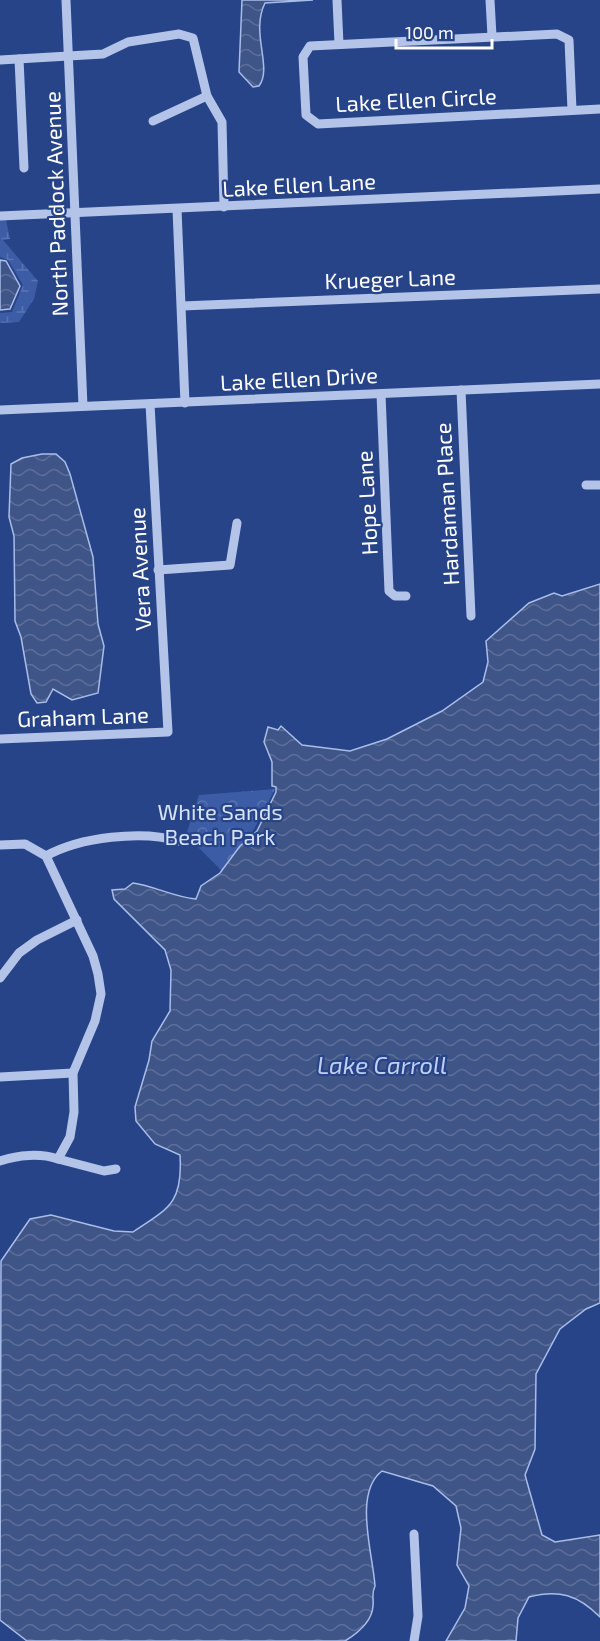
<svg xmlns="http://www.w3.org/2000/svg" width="600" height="1641" viewBox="0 0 600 1641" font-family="'Exo 2',sans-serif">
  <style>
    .forest { fill: url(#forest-crowns) }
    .wetland { fill: url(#wetland-marsh) }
    .water { fill: url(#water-waves); stroke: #a9bde9; stroke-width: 1.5 }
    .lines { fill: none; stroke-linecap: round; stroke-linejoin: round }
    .minor { stroke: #b4c4e9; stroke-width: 9 }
    .labels { text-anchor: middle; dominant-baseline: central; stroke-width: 4.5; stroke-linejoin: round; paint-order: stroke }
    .street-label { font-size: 22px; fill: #fff; stroke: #274489 }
    .park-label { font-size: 22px; fill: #d8e2f7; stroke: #274489 }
    .water-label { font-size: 24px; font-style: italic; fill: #c0cff0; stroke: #274489 }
  </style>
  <defs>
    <pattern id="forest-crowns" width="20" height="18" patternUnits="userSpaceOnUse" patternTransform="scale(1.5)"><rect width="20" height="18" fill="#3c5ca5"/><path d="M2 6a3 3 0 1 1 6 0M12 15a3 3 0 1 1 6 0" fill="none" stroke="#5974b2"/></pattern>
    <pattern id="wetland-marsh" width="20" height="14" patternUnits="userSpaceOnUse" patternTransform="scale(1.5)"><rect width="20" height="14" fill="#3c5ca5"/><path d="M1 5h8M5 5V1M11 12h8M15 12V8" fill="none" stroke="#5974b2"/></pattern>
    <pattern id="water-waves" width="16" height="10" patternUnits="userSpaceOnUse" patternTransform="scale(1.5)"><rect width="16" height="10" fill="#405587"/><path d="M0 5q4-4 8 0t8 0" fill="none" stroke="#5d6e99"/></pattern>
  </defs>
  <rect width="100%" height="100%" fill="#274489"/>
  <polygon class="forest" points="275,789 254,829 222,871 186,835 199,795"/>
  <polygon class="wetland" points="0,220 6,220 10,239 3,240 38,281 34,299 19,322 0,323 0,313 12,312 23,285 8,260 0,257"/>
  <g class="water">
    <path d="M242,0H313L265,3C250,33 273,67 259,86L253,87L239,72Z"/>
    <polygon points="0,260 6,261 20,286 10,309 0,310"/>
    <polygon points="42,454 56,454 65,462 70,474 93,557 98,624 104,646 98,693 72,700 53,689 46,702 37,703 31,694 21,637 15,621 14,536 9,517 11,464 22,458"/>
    <path d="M600,584V1303L586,1309L560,1329L536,1374L535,1449L525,1475L542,1535L555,1542L600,1535V1617C578,1595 559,1589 529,1597L518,1618L516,1641H446L465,1608L469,1586L457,1565L461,1528L456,1506L433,1486L382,1471C353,1493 373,1554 375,1586C371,1594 374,1598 373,1606C372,1622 358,1633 345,1641H27L0,1620L1,1261L30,1219L51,1215L114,1231L133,1232C169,1208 183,1203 180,1155L155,1144L136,1121L135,1107L149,1060L152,1041L170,1011L171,970L165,950L114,899L112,890L125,889L133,883C154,886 174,897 196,899L201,886L220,873L240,846L257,831L276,792V787L272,786V762L264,742L268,727L278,730L281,726L302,745L350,751L387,739L442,711L483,682L488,662L486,641L529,603L554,593L562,596Z"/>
  </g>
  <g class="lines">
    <g class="minor">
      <polyline points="66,0 83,406"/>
      <polyline points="337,0 339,44"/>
      <polyline points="490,0 492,36"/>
      <polyline points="19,59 24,168"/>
      <polyline points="0,60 103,54 128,42 179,34 193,38 207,96 222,122 224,207"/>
      <polyline points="572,110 569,40 557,34 310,46 303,57 306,115 318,124 600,109"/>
      <polyline points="153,121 207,96"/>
      <polyline points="177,209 185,403"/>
      <polyline points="0,216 600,189"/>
      <polyline points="182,306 600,289"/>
      <polyline points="461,390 471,616"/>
      <polyline points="381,394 389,591 395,596 406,596"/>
      <polyline points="0,410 600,384"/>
      <polyline points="586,485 600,485"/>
      <polyline points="158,570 230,565 237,523"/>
      <polyline points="0,739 168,732 150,404"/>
      <path d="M0,845L25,844L46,856L93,956L98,974L101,994L95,1021L73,1073L74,1112L70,1137L58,1159C40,1153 18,1155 0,1161"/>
      <path d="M46,856C80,837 142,830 179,841"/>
      <polyline points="0,978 19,953 37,940 77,920"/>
      <polyline points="0,1077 73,1073"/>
      <polyline points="58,1159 104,1171 116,1169"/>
      <polyline points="414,1641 418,1616 414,1534"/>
    </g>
  </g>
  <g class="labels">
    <g class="street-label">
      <text transform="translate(416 99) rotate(-3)">Lake Ellen Circle</text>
      <text transform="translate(299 184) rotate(-3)">Lake Ellen Lane</text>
      <text transform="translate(55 204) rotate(-92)">North Paddock Avenue</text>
      <text transform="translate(390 278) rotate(-2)">Krueger Lane</text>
      <text transform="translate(299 378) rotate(-3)">Lake Ellen Drive</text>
      <text transform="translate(366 503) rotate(-93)">Hope Lane</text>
      <text transform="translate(446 504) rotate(-93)">Hardaman Place</text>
      <text transform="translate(139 569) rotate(-93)">Vera Avenue</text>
      <text transform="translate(83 716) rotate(-2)">Graham Lane</text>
    </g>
    <g class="park-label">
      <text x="220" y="811">White Sands<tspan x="220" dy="25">Beach Park</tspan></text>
    </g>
    <g class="water-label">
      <text x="382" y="1064">Lake Carroll</text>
    </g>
  </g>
  <path d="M396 39v9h96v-9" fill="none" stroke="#ffffff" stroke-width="3"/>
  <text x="405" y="39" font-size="18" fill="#ffffff" stroke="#274489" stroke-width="4.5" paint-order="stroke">100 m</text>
</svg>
